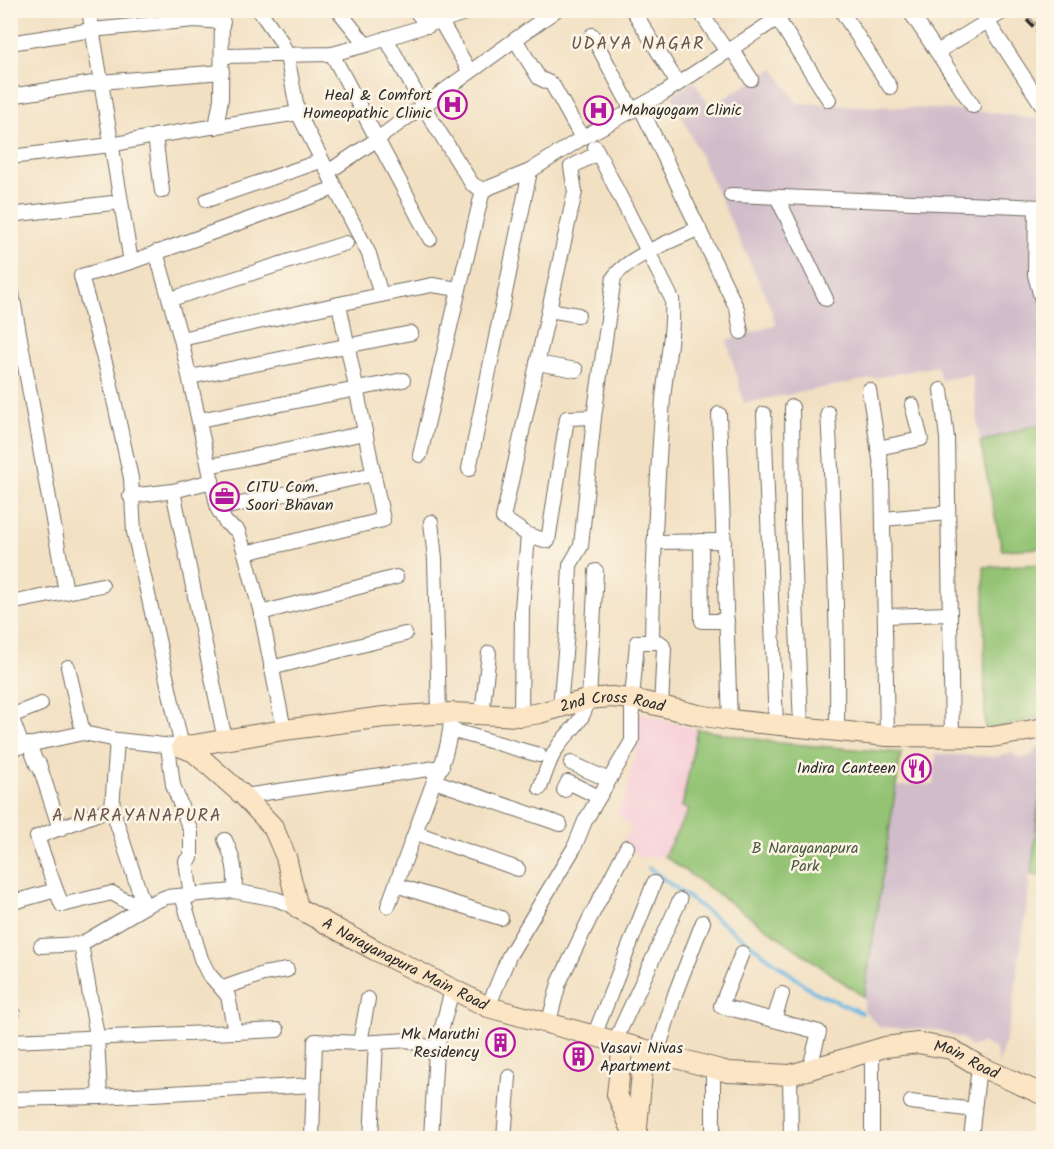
<svg xmlns="http://www.w3.org/2000/svg" width="1054" height="1149" viewBox="0 0 1054 1149" font-family="Kalam,sans-serif">
  <style>
    .built { fill: #f6cfd8 }
    .industrial { fill: #d1bdca }
    .green { fill: #93c373; stroke: #5f774f; stroke-width: 1.5 }
    .lines { fill: none; stroke-linecap: round; stroke-linejoin: round }
    .stream { stroke: #67b6e1; stroke-width: 4 }
    .street-casing { stroke: #716a60; stroke-width: 16 }
    .secondary-casing { stroke: #716a60; stroke-width: 22 }
    .street { stroke: #fff; stroke-width: 14 }
    .secondary { stroke: #fce5c4; stroke-width: 20 }
    .rail { stroke: #2b2b2b; stroke-width: 4; stroke-dasharray: 9 4.5; stroke-linecap: butt }
    .labels { text-anchor: middle; dominant-baseline: central; stroke-width: 5; stroke-linejoin: round; paint-order: stroke }
    .poi-label { font-size: 16px; fill: #2b2b2b; stroke: #fcf5e5; text-anchor: end }
    .street-label { font-size: 16px; fill: #2b2b2b; stroke: #fcf5e5 }
    .park-label { font-size: 16px; fill: #4a5941; stroke: #fcf5e5 }
    .neighbourhood-label { font-size: 18px; letter-spacing: 1.5px; fill: #6b5650; stroke: #fcf5e5 }
  </style>
  <rect width="100%" height="100%" fill="#fcf5e5"/>
  <filter id="ink" filterUnits="userSpaceOnUse"><feTurbulence type="fractalNoise" baseFrequency=".0167" numOctaves="2"/><feDisplacementMap in="SourceGraphic" scale="12" xChannelSelector="R" yChannelSelector="G"/><feConvolveMatrix kernelMatrix="1 2 1 2 8 2 1 2 1" color-interpolation-filters="sRGB"/></filter>
  <filter id="wash" filterUnits="userSpaceOnUse"><feTurbulence type="fractalNoise" baseFrequency=".008" numOctaves="4" result="noise"/><feDisplacementMap in="SourceGraphic" scale="24" xChannelSelector="R" yChannelSelector="G"/><feGaussianBlur stdDeviation="1.35" result="paint"/><feColorMatrix in="noise" values="0 0 0 0 0 0 0 0 0 0 0 0 0 0 0 0 0 1.4 0 .05"/><feComposite in="paint" operator="in"/></filter>
  <g filter="url(#wash)">
    <rect width="100%" height="100%" fill="#f2e0c2"/>
    <polygon class="built" points="638,713 697,729 682,806 689,808 664,856 642,858 622,841 632,828 616,813 625,798 638,738"/>
    <g class="industrial">
      <polygon points="774,68 797,103 981,111 1043,120 1043,423 980,442 972,374 941,380 937,366 744,403 727,340 776,325 769,303 672,95 694,81 710,107"/>
      <polygon points="1043,745 1043,771 1027,905 1012,1013 999,1064 995,1048 982,1043 970,1047 964,1039 937,1030 879,1027 864,1010 864,997 895,787 917,784 934,785 936,754 996,757 1011,753 1022,759 1033,754 1039,746"/>
    </g>
    <g class="green">
      <polygon points="1043,423 1043,548 1002,550 980,442"/>
      <polygon points="1043,564 1043,717 985,730 984,567"/>
      <polygon points="697,729 779,743 901,753 864,997 664,856 689,809 682,807"/>
      <polygon points="1043,771 1044,875 1043,875 1031,874"/>
    </g>
    <g class="lines">
      <polyline class="stream" points="649,868 813,991 862,1013"/>
    </g>
  </g>
  <g filter="url(#ink)">
    <g class="lines">
      <defs>
        <g id="street">
          <polyline points="89,10 131,262"/>
          <polyline points="259,10 281,41 287,56 298,113 328,172"/>
          <polyline points="338,10 366,45 474,10"/>
          <polyline points="415,10 428,26"/>
          <polyline points="633,10 678,84"/>
          <polyline points="699,10 727,52"/>
          <polyline points="772,10 829,100"/>
          <polyline points="841,10 890,87"/>
          <polyline points="909,10 973,106"/>
          <polyline points="980,10 1044,108"/>
          <polyline points="441,22 470,72"/>
          <polyline points="592,35 632,110"/>
          <polyline points="386,38 423,106 472,184 483,190 530,171 582,138 664,93 790,10"/>
          <polyline points="516,41 539,78 552,84 582,138"/>
          <polyline points="10,43 92,30 194,20 223,22"/>
          <polyline points="732,49 751,79"/>
          <polyline points="937,52 1006,10"/>
          <polyline points="332,54 430,239"/>
          <polyline points="223,56 332,54 366,45"/>
          <polyline points="10,96 100,82 222,72"/>
          <polyline points="640,106 737,309 741,332"/>
          <polyline points="216,127 221,99 222,10"/>
          <polyline points="155,136 162,191"/>
          <path d="M595,147L672,299C674,332 666,366 663,399C657,480 653,561 652,641"/>
          <polyline points="10,157 111,145 155,136 298,113"/>
          <polyline points="731,195 1044,207"/>
          <polyline points="777,197 826,299"/>
          <polyline points="207,200 321,161"/>
          <polyline points="1036,207 1035,275 1044,308"/>
          <polyline points="10,215 121,202"/>
          <polyline points="156,252 181,339 218,509 226,523 238,531 245,553 261,613 284,730"/>
          <polyline points="10,283 66,592"/>
          <polyline points="381,295 432,285 459,289 483,190"/>
          <polyline points="171,299 346,243"/>
          <polyline points="549,310 578,315"/>
          <polyline points="181,339 339,304"/>
          <polyline points="537,363 576,370"/>
          <polyline points="190,377 411,333"/>
          <polyline points="869,390 882,472 887,736"/>
          <polyline points="941,390 947,438 952,738"/>
          <polyline points="792,407 793,521 801,728"/>
          <path d="M828,413C834,520 838,626 837,733"/>
          <polyline points="719,414 730,720"/>
          <polyline points="764,414 776,726"/>
          <polyline points="199,420 403,380"/>
          <polyline points="878,448 921,439 912,405"/>
          <polyline points="420,455 459,289"/>
          <polyline points="209,466 365,433"/>
          <polyline points="469,469 530,171"/>
          <polyline points="212,481 173,491 225,740"/>
          <polyline points="130,496 173,491"/>
          <polyline points="218,509 373,474"/>
          <polyline points="884,519 948,513"/>
          <polyline points="431,522 435,559 439,714"/>
          <polyline points="528,535 548,541 567,418 594,417"/>
          <polyline points="701,541 702,621 727,621"/>
          <polyline points="654,542 724,541"/>
          <polyline points="245,553 383,520 339,304 381,295 369,254 335,188"/>
          <polyline points="10,603 102,585"/>
          <polyline points="261,613 396,577"/>
          <polyline points="886,616 949,614"/>
          <polyline points="68,667 83,733"/>
          <polyline points="271,668 405,634"/>
          <polyline points="589,699 596,571"/>
          <path d="M560,707L567,631L570,565L581,546L594,417L614,277C629,256 675,240 699,228"/>
          <polyline points="482,714 489,653"/>
          <polyline points="521,716 522,609 528,535 503,518 575,192 571,167 598,153"/>
          <polyline points="451,730 539,755"/>
          <polyline points="29,744 37,765 39,764 60,829"/>
          <polyline points="22,746 11,716 41,704"/>
          <polyline points="168,746 173,785 191,832 191,858 186,861 191,896"/>
          <polyline points="10,749 83,733 117,740 182,747 134,532 131,478 109,377 81,276 131,262 335,188 328,172 376,140 556,10"/>
          <polyline points="571,763 609,780"/>
          <polyline points="434,781 560,824"/>
          <path d="M540,788C545,775 549,759 557,748C568,731 585,722 587,700"/>
          <polyline points="564,790 568,782 599,797"/>
          <polyline points="244,796 442,767"/>
          <polyline points="112,808 117,740"/>
          <polyline points="416,833 518,869"/>
          <path d="M225,840C233,857 237,872 234,891"/>
          <polyline points="396,885 501,918"/>
          <polyline points="56,890 62,905 112,893 126,901 149,904"/>
          <polyline points="10,903 56,890 37,837 112,808 143,903"/>
          <path d="M388,906L434,781C445,760 451,737 451,713"/>
          <polyline points="41,946 81,944"/>
          <polyline points="742,953 721,1006 819,1032 809,1071"/>
          <polyline points="223,988 263,974 287,970"/>
          <polyline points="10,1006 13,1012"/>
          <polyline points="488,1007 509,956 574,848 585,821 632,741 632,699 637,642 658,642 662,644 664,649 661,706"/>
          <polyline points="774,1020 782,994"/>
          <polyline points="548,1025 559,983 589,920 627,847"/>
          <polyline points="235,1032 277,1030"/>
          <polyline points="594,1036 654,883"/>
          <polyline points="10,1041 235,1032 228,996 208,973 201,959 182,896"/>
          <polyline points="615,1041 680,900"/>
          <polyline points="360,1043 368,999"/>
          <polyline points="657,1054 675,994 703,922"/>
          <polyline points="713,1068 713,1138"/>
          <polyline points="790,1075 791,1138"/>
          <polyline points="100,1097 97,1036 81,944 149,904 166,897 234,891 276,899 298,908"/>
          <polyline points="10,1099 100,1097 313,1085"/>
          <polyline points="911,1102 974,1110"/>
          <polyline points="312,1138 315,1041 360,1043 408,1040 436,1050"/>
          <polyline points="371,1138 376,1042"/>
          <polyline points="431,1138 436,1050 452,990"/>
          <polyline points="504,1138 509,1077"/>
          <polyline points="872,1138 872,1052"/>
          <polyline points="971,1138 979,1066"/>
        </g>
        <g id="secondary">
          <polyline points="1037,10 1044,17"/>
          <path id="s1" d="M182,747L194,752L244,796L273,827L286,857L298,908L375,950L488,1007L713,1068L728,1072L790,1075L885,1047L918,1043L951,1049L979,1066L1044,1095"/>
          <path id="s2" d="M182,747L284,730L384,717L451,713L521,716L540,713L589,699L611,697L632,699L698,715L730,720L887,736L992,737L1044,728"/>
          <polyline points="623,1044 617,1094 635,1138"/>
          <polyline points="636,1138 644,1051"/>
        </g>
      </defs>
      <use href="#street" class="street-casing"/>
      <use href="#secondary" class="secondary-casing"/>
      <use href="#street" class="street"/>
      <use href="#secondary" class="secondary"/>
      <g class="rail">
        <polyline points="1018,10 1044,38"/>
        <polyline points="1031,10 1044,24"/>
      </g>
    </g>
  </g>
  <defs>
    <symbol id="hospital-ring" viewBox="-11 -11 22 22"><circle r="9.5" fill="#fcf5e5" stroke="#b5179e" stroke-width="1.5"/><path d="M-5-5h3v3.5h4V-5h3V5h-3V1.5h-4V5h-3Z" fill="#b5179e"/></symbol>
    <symbol id="office-ring" viewBox="-11 -11 22 22"><circle r="9.5" fill="#fcf5e5" stroke="#b5179e" stroke-width="1.5"/><path d="M-6-3h4V-5.5h4V-3h4V5H-6ZM-1-4.5V-3h2v-1.5ZM-6 0V1H6V0Z" fill="#b5179e"/></symbol>
    <symbol id="restaurant-ring" viewBox="-11 -11 22 22"><circle r="9.5" fill="#fcf5e5" stroke="#b5179e" stroke-width="1.5"/><path d="M-5-6h1v4h1v-4h1v4h1v-4h1v5L-1.5 .5V6h-2V.5L-5-1ZM5-6V6H3V1.5H1.5Q1.5-4 5-6Z" fill="#b5179e"/></symbol>
    <symbol id="building-ring" viewBox="-11 -11 22 22"><circle r="9.5" fill="#fcf5e5" stroke="#b5179e" stroke-width="1.5"/><path d="M-4-6H4V6H1V3H-1V6H-4ZM-2.5-4.3h1.7v1.8h-1.7ZM.8-4.3h1.7v1.8H.8ZM-2.5-1h1.7V.8h-1.7ZM.8-1h1.7V.8H.8Z" fill="#b5179e"/></symbol>
  </defs>
  <g fill-rule="evenodd">
    <use href="#hospital-ring" x="436" y="88" width="33" height="33"/>
    <use href="#hospital-ring" x="582" y="94" width="33" height="33"/>
    <use href="#office-ring" x="208" y="480" width="33" height="33"/>
    <use href="#restaurant-ring" x="900" y="752" width="33" height="33"/>
    <use href="#building-ring" x="484" y="1026" width="33" height="33"/>
    <use href="#building-ring" x="562" y="1040" width="33" height="33"/>
  </g>
  <g class="labels">
    <g class="poi-label">
      <text x="432" y="95">Heal &amp; Comfort<tspan x="432" dy="18">Homeopathic Clinic</tspan></text>
      <text x="620" y="110" text-anchor="start">Mahayogam Clinic</text>
      <text x="246" y="487" text-anchor="start">CITU Com.<tspan x="246" dy="18">Soori Bhavan</tspan></text>
      <text x="896" y="768">Indira Canteen</text>
      <text x="479" y="1034">Mk Maruthi<tspan x="479" dy="18">Residency</tspan></text>
      <text x="600" y="1048" text-anchor="start">Vasavi Nivas<tspan x="600" dy="18">Apartment</tspan></text>
    </g>
    <g class="street-label">
      <text stroke="none"><textPath href="#s2" startOffset="435">2nd Cross Road</textPath></text>
      <text stroke="none"><textPath href="#s1" startOffset="328">A Narayanapura Main Road</textPath></text>
      <text stroke="none"><textPath href="#s1" startOffset="916">Main Road</textPath></text>
    </g>
    <g class="park-label">
      <text x="805" y="848">B Narayanapura<tspan x="805" dy="18">Park</tspan></text>
    </g>
    <g class="neighbourhood-label">
      <text x="638" y="44">UDAYA NAGAR</text>
      <text x="137" y="816">A NARAYANAPURA</text>
    </g>
  </g>
  <rect width="1054" height="1149" fill="none" stroke="#fcf5e5" stroke-width="36"/>
</svg>
